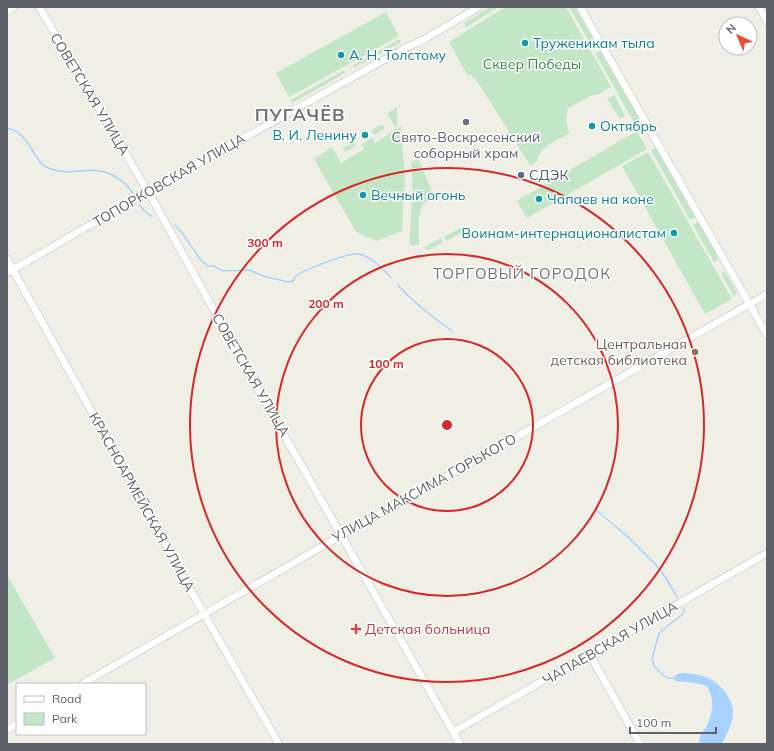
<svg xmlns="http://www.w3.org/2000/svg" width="774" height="751" viewBox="0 0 774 751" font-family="Mulish,sans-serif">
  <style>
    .green { fill: #c3e7c6 }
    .water { fill: #a7d2ff }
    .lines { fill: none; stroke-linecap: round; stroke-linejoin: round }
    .stream { stroke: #a7d2ff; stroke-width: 1.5 }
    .secondary-casing { stroke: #bcbec4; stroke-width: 8 }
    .secondary { stroke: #fff; stroke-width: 7 }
    .ring { fill: none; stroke: #d62828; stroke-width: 2 }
    .culture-dot { fill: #0f9aa8; stroke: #fff; stroke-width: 1.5 }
    .worship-dot { fill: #6b7280; stroke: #fff; stroke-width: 1.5 }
    .service-dot { fill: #5c6f8a; stroke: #fff; stroke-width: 1.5 }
    .education-dot { fill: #8d6e63; stroke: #fff; stroke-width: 1.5 }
    .health-dot { fill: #e0444e; stroke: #fff; stroke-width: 1.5 }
    .labels { text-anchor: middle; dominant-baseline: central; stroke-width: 3; stroke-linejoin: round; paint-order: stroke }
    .culture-label { font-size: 14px; fill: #0d838f; stroke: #fff; text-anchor: start }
    .park-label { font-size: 14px; fill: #358640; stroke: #fff }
    .street-label { font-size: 14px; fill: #5e6167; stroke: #fff }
    .worship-label { font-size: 14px; fill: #5b616d; stroke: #fff }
    .service-label { font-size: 14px; fill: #4e5e75; stroke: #fff; text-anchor: start }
    .education-label { font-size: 14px; fill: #785e54; stroke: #fff; text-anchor: end }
    .health-label { font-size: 14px; fill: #be3a42; stroke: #fff; text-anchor: start }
    .neighbourhood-label { font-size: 15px; letter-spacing: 1px; fill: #6f7379; stroke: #fff }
    .district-label { font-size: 18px; font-weight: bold; letter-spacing: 1px; fill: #6f7379; stroke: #fff }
    .centre { fill: #d62828; stroke: #fff; stroke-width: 2 }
    .ring-label { font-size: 12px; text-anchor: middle; font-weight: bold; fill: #d62828; stroke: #fff; stroke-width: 3; stroke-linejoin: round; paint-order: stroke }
  </style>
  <rect width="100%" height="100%" fill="#f0efe6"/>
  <g class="green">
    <polygon points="490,7 499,7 466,27 464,23"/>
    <path d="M505,7H566L611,87L599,94L591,96L568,108L566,118L569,134C558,140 538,147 538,161L530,165L475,78L473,79L471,74L468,76L449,42Z"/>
    <polygon points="569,7 575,7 597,46 593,48"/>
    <polygon points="386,12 399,36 289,97 276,73"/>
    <polygon points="400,39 401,42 354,68 353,65"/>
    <polygon points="600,51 642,123 636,126 595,53"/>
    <polygon points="344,70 345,73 292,103 291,100"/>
    <polygon points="614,95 625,116 620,119 607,99"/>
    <polygon points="397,107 397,127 396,127 387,114"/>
    <polygon points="382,124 385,128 374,135 371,130"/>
    <polygon points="401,126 405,176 402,231 376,241 356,232 314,159 332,147 341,163 364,149 361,145 372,138 375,143"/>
    <polygon points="637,131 647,149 527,218 517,201"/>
    <polygon points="354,142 356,146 345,152 343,148"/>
    <polygon points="656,148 695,217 690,220 651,150"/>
    <polygon points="648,152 732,299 705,314 622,166"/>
    <path d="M418,158L434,196L422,205L419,217V245H410C409,217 415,190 411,163Z"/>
    <polygon points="698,222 717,255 717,260 714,262 693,225"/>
    <polygon points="464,226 463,232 446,241 444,237"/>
    <polygon points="441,238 443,242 429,250 425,249 424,247"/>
    <polygon points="725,272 737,293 734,296 721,274"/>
    <polygon points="7,575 55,658 7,685"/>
  </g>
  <path class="water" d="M683,673C690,674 701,674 708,678C721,684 734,699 733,715C732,725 726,735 722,744H699C699,734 704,732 708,723C714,708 714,700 707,686L695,683L676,681L674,678L677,674Z"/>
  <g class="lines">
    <g class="stream">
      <path d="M7,128C12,129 19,133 23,137C33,147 36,164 51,169C73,177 92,163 114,176C123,181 129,186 134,195"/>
      <polyline points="139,205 148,214 152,216"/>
      <path d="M175,225L183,234L201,260L208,266H214L223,271L249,270L266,277L289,282L293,281L296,276L300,273C313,268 347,252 359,254C372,257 383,269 391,278"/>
      <path d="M398,285C414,303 433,317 452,331"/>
      <polyline points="595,509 627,536 656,565 666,578 677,597"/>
      <polyline points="675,678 667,678 661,673 654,666 652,659 659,633 684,613 684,609"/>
    </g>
    <defs>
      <g id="secondary">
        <polyline points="39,7 154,202 238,354 460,744"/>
        <polyline points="580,7 767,335"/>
        <polyline points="759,7 767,21"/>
        <polyline points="7,11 13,7"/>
        <polyline points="7,259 204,614 279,744"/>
        <polyline points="7,273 147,192 407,47 421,41 479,7"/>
        <polyline points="590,655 640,744"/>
        <polyline points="82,684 342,535 467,465 767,294"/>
        <polyline points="7,729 17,724"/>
        <polyline points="453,732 767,553"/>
      </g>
    </defs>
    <use href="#secondary" class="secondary-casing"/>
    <use href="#secondary" class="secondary"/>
  </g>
  <g class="ring">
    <circle cx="447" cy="425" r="86"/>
    <circle cx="447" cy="425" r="171"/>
    <circle cx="447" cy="425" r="257"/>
  </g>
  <g class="culture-dot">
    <circle cx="525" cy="43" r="4"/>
    <circle cx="341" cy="55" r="4"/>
    <circle cx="592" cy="126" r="4"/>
    <circle cx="365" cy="135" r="4"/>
    <circle cx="363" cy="195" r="4"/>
    <circle cx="539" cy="199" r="4"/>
    <circle cx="674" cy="233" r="4"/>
  </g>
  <circle class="worship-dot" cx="466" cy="122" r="4"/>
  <circle class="service-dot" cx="521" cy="175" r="4"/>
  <circle class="education-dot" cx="695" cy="352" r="4"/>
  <path class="health-dot" d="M354 623h4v4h4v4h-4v4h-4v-4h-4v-4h4z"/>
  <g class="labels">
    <g class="culture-label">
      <text x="533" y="43">Труженикам тыла</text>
      <text x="349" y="55">А. Н. Толстому</text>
      <text x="600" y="126">Октябрь</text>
      <text x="357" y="135" text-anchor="end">В. И. Ленину</text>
      <text x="371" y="195">Вечный огонь</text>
      <text x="547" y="199">Чапаев на коне</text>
      <text x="666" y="233" text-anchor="end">Воинам-интернационалистам</text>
    </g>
    <g class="park-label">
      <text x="532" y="64">Сквер Победы</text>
    </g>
    <g class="street-label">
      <text transform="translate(90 94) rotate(59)">СОВЕТСКАЯ УЛИЦА</text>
      <text transform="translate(169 180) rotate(-30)">ТОПОРКОВСКАЯ УЛИЦА</text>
      <text transform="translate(251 375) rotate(60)">СОВЕТСКАЯ УЛИЦА</text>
      <text transform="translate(424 488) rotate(-29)">УЛИЦА МАКСИМА ГОРЬКОГО</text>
      <text transform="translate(142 502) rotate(61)">КРАСНОАРМЕЙСКАЯ УЛИЦА</text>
      <text transform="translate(610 643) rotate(-30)">ЧАПАЕВСКАЯ УЛИЦА</text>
    </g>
    <g class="worship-label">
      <text x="466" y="137">Свято-Воскресенский<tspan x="466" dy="16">соборный храм</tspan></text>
    </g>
    <g class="service-label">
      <text x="529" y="175">СДЭК</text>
    </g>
    <g class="education-label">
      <text x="687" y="344">Центральная<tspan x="687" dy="16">детская библиотека</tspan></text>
    </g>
    <g class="health-label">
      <text x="365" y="629">Детская больница</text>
    </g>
    <g class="neighbourhood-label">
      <text x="522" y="273">ТОРГОВЫЙ ГОРОДОК</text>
    </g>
    <g class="district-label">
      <text x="300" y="114">ПУГАЧЁВ</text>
    </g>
  </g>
  <circle cx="447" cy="425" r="6" class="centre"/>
  <g class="ring-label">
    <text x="265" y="247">300 m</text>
    <text x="326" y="308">200 m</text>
    <text x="386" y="368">100 m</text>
  </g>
  <rect width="774" height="751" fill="none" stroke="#5e6167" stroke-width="16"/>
  <rect x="16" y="683" width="130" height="52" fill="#ffffff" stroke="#bfc0c2"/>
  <rect x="24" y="696" width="20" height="6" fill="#ffffff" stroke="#bfc0c2"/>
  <text x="52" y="703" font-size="12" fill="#5e6167">Road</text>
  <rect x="24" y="713" width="20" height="12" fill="#c3e7c6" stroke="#bfc0c2"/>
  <text x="52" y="723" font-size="12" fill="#5e6167">Park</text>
  <g transform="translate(738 36) rotate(316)"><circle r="19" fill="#ffffff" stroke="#bfc0c2"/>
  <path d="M0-3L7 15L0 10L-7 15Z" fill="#ea4f33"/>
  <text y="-6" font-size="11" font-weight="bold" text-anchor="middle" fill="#5e6167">N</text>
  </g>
  <path d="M630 727v6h86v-6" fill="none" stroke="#5e6167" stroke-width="2"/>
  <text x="636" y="727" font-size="12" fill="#5e6167" stroke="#ffffff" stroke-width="3" paint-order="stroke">100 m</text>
</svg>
